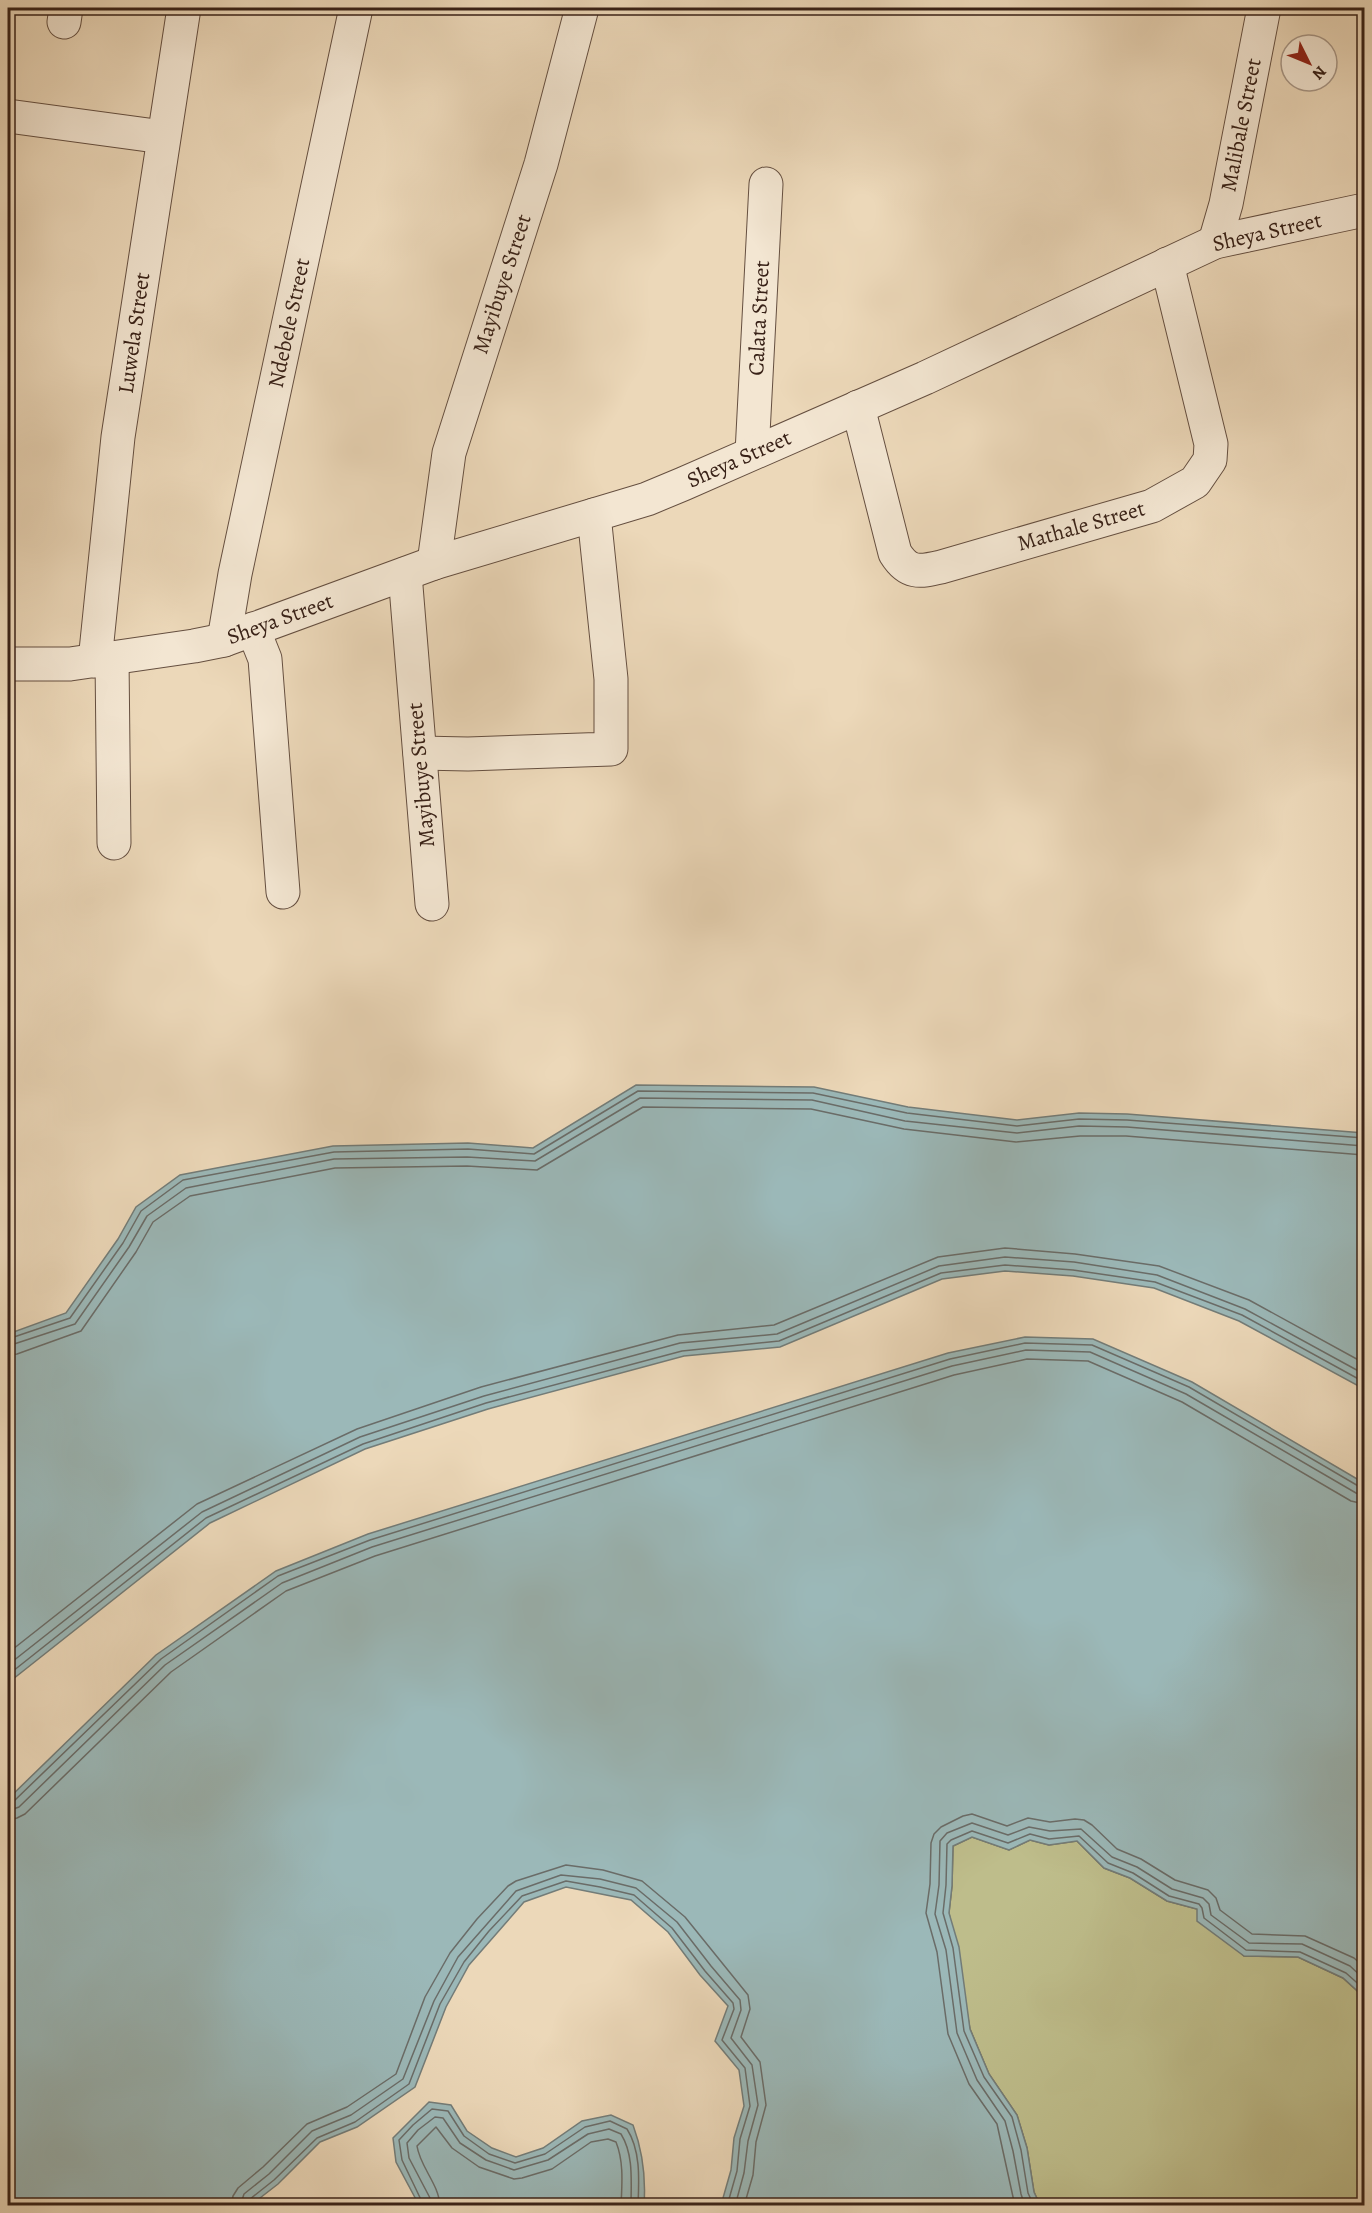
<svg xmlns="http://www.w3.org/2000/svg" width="1372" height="2213" viewBox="0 0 1372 2213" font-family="Alegreya,serif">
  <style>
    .green { fill: #bebd8b; stroke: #7b6f51; stroke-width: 1.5 }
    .water { fill: #9bb8b8; stroke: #737c78; stroke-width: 1.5 }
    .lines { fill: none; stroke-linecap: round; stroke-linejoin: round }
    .shore { stroke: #6a6c68; stroke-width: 1.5 }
    .minor-casing { stroke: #654f40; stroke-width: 35 }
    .minor { stroke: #f3e6d2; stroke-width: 33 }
    .labels { text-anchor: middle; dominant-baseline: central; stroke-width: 4.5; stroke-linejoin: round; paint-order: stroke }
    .street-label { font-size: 22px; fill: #382117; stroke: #f3e6d2 }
  </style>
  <rect width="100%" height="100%" fill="#ecd8b9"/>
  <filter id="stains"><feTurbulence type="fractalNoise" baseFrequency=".00333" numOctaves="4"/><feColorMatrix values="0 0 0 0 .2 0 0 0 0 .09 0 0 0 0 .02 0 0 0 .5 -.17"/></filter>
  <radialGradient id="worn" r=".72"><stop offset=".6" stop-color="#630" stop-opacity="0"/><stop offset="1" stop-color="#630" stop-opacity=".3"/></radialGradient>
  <polygon class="green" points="972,1837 1009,1850 1030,1840 1049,1845 1077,1841 1104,1868 1130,1878 1167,1901 1197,1909 1244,1956 1298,1957 1343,1978 1364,1997 1364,2205 1040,2205 1034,2192 1027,2148 1017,2115 989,2074 970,2029 949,1913 952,1886 953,1846"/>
  <g class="water">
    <polygon points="636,1085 814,1087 908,1107 1017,1120 1079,1113 1127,1114 1364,1133 1364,1389 1239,1321 1154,1288 1073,1276 1005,1271 942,1279 780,1347 684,1356 488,1409 365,1449 210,1523 8,1683 8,1334 66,1313 118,1239 136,1207 180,1175 333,1146 468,1143 533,1148"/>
    <polygon points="1025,1337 1093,1339 1192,1382 1364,1483 1364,1997 1343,1978 1298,1957 1244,1956 1197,1921 1197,1909 1167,1901 1130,1878 1104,1868 1077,1841 1049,1845 1030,1840 1009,1850 972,1837 953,1846 952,1886 949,1913 959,1947 970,2029 989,2074 1017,2115 1027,2148 1034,2192 1040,2205 721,2205 731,2170 734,2138 744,2106 739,2070 715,2041 728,2006 700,1975 668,1932 631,1900 566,1887 524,1902 469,1965 446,2007 415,2087 357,2127 320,2142 278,2184 251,2205 8,2205 8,1799 156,1655 276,1571 368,1534 948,1353"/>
    <path d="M429,2102L451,2105L467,2131L492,2148L516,2157L543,2148L582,2121L611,2115L633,2125C643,2152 646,2177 644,2205H419L396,2162L393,2138Z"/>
  </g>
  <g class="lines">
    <g class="shore">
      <polyline points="8,1339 70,1318 123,1243 141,1211 183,1180 334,1152 468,1149 534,1154 638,1091 813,1093 907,1113 1017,1126 1079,1119 1127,1120 1364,1138"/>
      <polyline points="8,1346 75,1324 129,1247 147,1216 186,1188 334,1159 467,1157 535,1161 640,1098 812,1100 905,1121 1017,1133 1079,1126 1127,1127 1364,1146"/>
      <polyline points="8,1355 17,1354 81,1331 136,1252 153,1222 190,1196 335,1168 467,1166 537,1170 643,1107 811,1109 904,1129 1016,1142 1080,1136 1126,1136 1364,1155"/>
      <polyline points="8,1653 197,1504 357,1429 481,1387 678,1335 774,1325 938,1257 1005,1248 1075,1254 1159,1266 1249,1300 1364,1363"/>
      <polyline points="8,1665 202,1512 360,1437 484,1396 680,1343 777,1334 939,1266 1005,1257 1074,1262 1157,1275 1245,1309 1364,1374"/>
      <polyline points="8,1675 206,1518 363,1444 486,1403 682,1351 779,1341 941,1273 1005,1265 1073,1270 1155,1282 1242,1315 1364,1382"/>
      <polyline points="8,1803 14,1801 161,1659 278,1576 370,1540 950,1359 1025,1343 1092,1345 1189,1387 1360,1487 1364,1488"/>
      <polyline points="8,1811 19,1807 165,1665 282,1583 372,1547 952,1366 1026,1350 1090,1352 1186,1394 1356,1493 1364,1495"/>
      <polyline points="8,1820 17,1818 25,1814 171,1672 286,1591 375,1556 954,1375 1027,1359 1088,1361 1182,1402 1351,1501 1364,1504"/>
      <polyline points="231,2206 233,2196 238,2188 263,2167 307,2124 347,2107 396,2074 425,1997 450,1953 477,1919 508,1886 516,1881 566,1865 603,1870 642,1881 685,1917 748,1995 750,2009 741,2037 760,2062 766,2105 756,2142 753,2175 744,2206"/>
      <polyline points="240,2206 244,2194 269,2174 312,2131 351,2115 403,2079 434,2001 458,1957 516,1891 561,1875 600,1879 636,1888 677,1922 711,1966 740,2000 741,2010 731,2038 752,2065 758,2105 748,2141 744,2173 735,2206"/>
      <polyline points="248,2206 250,2199 274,2180 317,2138 355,2122 409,2084 440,2004 464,1962 489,1931 522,1896 566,1881 600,1887 634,1895 672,1928 705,1971 733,2003 734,2009 722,2040 745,2068 750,2106 740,2139 737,2171 727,2206"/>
      <path d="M424,2206L402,2160L399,2140L413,2125L432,2109L448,2111L464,2136L489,2154L515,2163L545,2154L585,2127L610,2121L627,2129C641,2151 639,2180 638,2206"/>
      <path d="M431,2206L430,2198L409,2158L407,2143L418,2130L435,2117L443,2118L460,2143L486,2160L514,2170L548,2160L588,2134L609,2129L621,2134C634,2155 631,2182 631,2206"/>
      <path d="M440,2206C439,2184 420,2167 417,2146L436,2127L452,2148L479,2167L514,2179L522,2178L552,2169L591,2142L608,2139L616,2142C624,2162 622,2184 621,2206"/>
      <polyline points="1015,2206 997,2124 969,2084 948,2034 937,1952 926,1913 930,1884 931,1843 934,1834 941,1827 963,1816 972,1814 1007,1826 1028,1818 1050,1822 1075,1819 1084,1820 1092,1825 1117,1849 1141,1859 1175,1880 1208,1890 1216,1898 1220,1910 1252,1934 1305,1936 1354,1958 1364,1967"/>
      <polyline points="1025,2206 1021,2194 1013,2151 1005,2121 977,2080 957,2033 946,1950 935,1914 939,1885 940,1841 947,1833 972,1823 1008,1835 1029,1827 1050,1831 1081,1829 1112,1857 1137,1867 1172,1889 1203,1898 1209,1904 1211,1915 1249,1943 1302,1944 1350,1966 1364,1979"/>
      <polyline points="1034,2206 1028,2193 1021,2150 1012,2117 984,2077 964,2031 953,1948 943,1913 946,1885 947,1844 951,1840 972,1831 1008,1843 1030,1834 1049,1839 1079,1836 1108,1863 1133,1873 1169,1896 1199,1904 1202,1908 1204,1918 1246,1950 1300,1952 1346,1973 1364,1989"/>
    </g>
    <defs>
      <g id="minor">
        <polyline points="64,22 66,8"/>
        <polyline points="8,116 163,137"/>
        <polyline points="1215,242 1226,204 1264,8"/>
        <path d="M858,407L895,553C908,574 919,572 941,567L1152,506L1195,482L1210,460L1211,444L1167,264"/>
        <polyline points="752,453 766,184"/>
        <polyline points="434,563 449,453 541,164 582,8"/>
        <polyline points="405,574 432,904"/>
        <polyline points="253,629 265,659 283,892"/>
        <polyline points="224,640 235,574 356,8"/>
        <polyline points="112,658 114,843"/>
        <polyline points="95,661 118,437 184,8"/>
        <polyline points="8,664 70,664 194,646 224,640 434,563 647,499 683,484 925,378 1215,242 1364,210"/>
        <polyline points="420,753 468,754 611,749 611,679 594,515"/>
      </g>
    </defs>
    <use href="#minor" class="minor-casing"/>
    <use href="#minor" class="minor"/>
  </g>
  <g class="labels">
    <g class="street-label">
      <text transform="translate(1241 125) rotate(-79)">Malibale Street</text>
      <text transform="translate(1267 232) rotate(-13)">Sheya Street</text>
      <text transform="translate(502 284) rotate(-72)">Mayibuye Street</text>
      <text transform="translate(759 318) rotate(-87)">Calata Street</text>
      <text transform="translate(289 323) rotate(-78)">Ndebele Street</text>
      <text transform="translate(134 333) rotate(-82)">Luwela Street</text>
      <text transform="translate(739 459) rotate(-24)">Sheya Street</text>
      <text transform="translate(1081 526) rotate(-16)">Mathale Street</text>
      <text transform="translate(280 619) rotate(-20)">Sheya Street</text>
      <text transform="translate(421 775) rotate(-95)">Mayibuye Street</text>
    </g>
  </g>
  <rect width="1372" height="2213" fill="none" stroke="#ecd8b9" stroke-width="30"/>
  <rect x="9" y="9" width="1354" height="2195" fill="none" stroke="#382117" stroke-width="3"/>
  <rect x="15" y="15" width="1342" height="2183" fill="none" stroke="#382117" stroke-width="1.5"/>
  <g transform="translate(1309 63) rotate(133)"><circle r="28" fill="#f3e6d2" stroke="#a89787" stroke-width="1.5"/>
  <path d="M0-4.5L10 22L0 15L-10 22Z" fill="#8f2418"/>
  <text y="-9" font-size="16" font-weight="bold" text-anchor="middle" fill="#382117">N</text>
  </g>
  <rect width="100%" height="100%" filter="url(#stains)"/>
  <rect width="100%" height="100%" fill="url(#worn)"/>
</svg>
